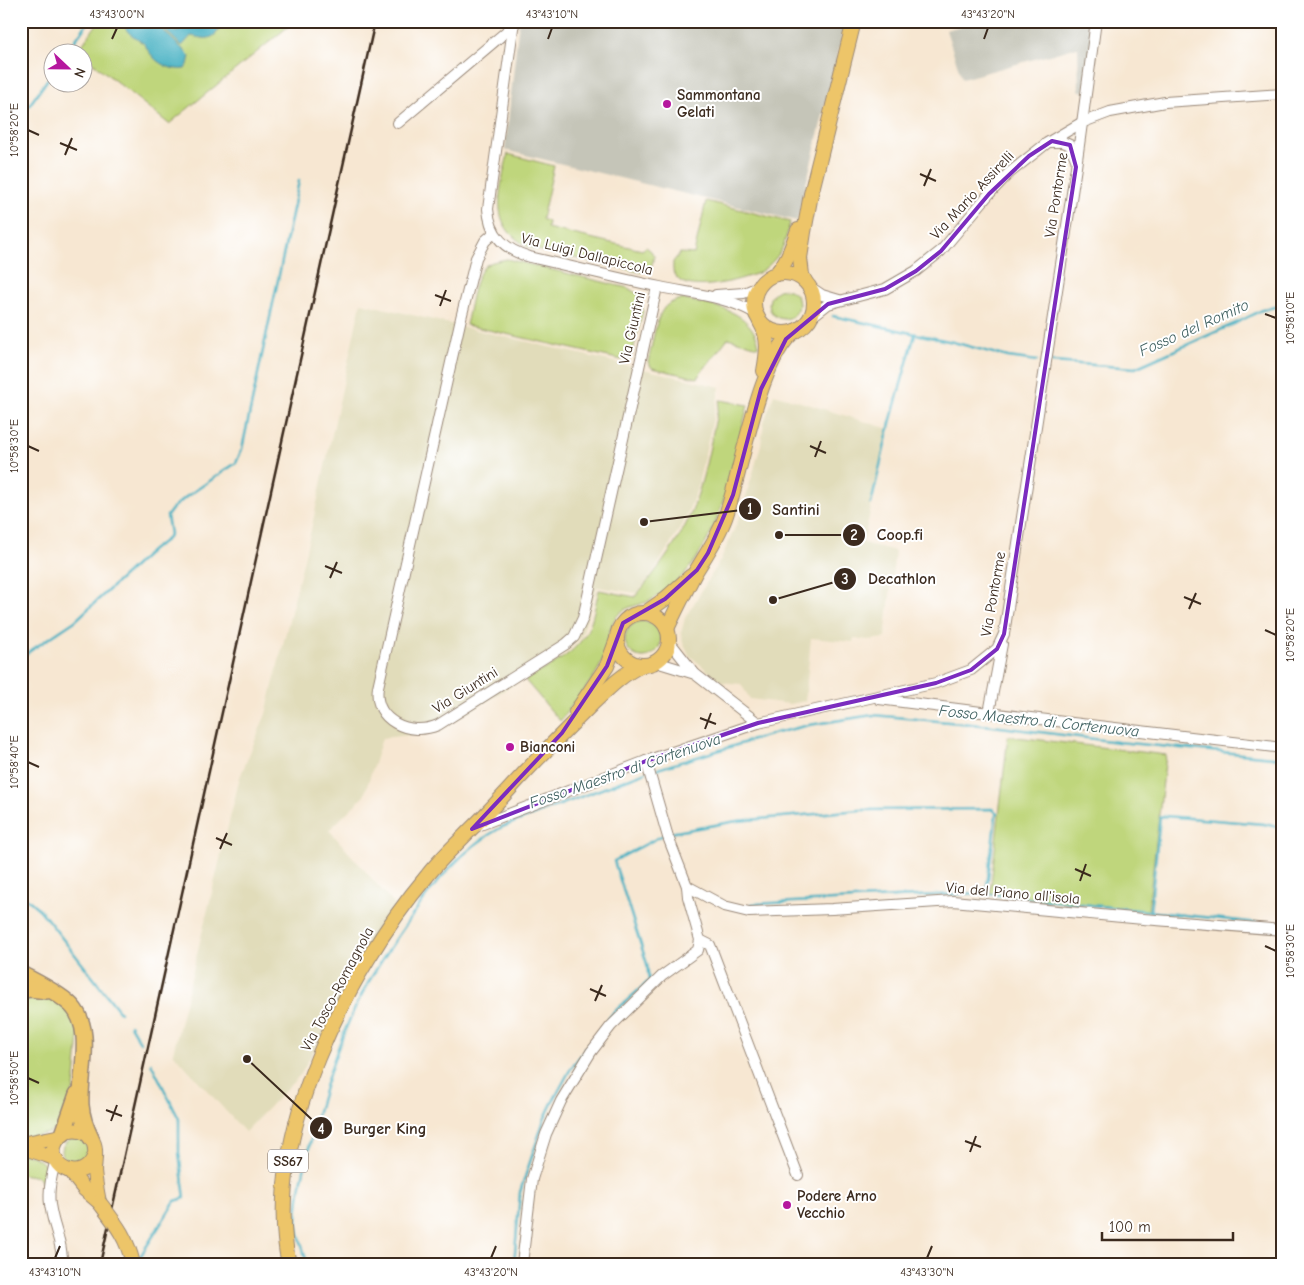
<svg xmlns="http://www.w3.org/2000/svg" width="1304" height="1285" viewBox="0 0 1304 1285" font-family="'Comic Neue',sans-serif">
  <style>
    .built { fill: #e1dcba }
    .industrial { fill: #c5c5b8 }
    .green { fill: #bfd67b; stroke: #7d804c }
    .water { fill: #44b0c2; stroke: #406d70 }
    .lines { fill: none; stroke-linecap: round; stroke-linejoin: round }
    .stream { stroke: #44b0c2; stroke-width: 2.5 }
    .minor-casing { stroke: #998878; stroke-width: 12 }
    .major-casing { stroke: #998878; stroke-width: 16 }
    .highway-casing { stroke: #998878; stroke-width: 18 }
    .minor { stroke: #fff; stroke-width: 10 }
    .major { stroke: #edc569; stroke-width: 14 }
    .highway { stroke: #edc569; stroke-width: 15 }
    .rail { stroke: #3b2a1e; stroke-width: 2.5 }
    .major-bridge-casing { stroke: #998878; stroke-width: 16; stroke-linecap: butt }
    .major-bridge { stroke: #edc569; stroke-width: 14 }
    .marked { fill: none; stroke: #7b2cbf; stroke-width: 4; stroke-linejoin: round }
    .ticks { fill: none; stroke: #3b2a1e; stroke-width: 2 }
    .poi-dot { fill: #b5179e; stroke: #fff; stroke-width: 2 }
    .labels { text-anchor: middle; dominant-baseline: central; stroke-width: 4; stroke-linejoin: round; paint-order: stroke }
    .shield { fill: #fff; stroke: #766a62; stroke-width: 1 }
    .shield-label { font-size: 14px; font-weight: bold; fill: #3b2a1e }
    .poi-label { font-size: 15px; font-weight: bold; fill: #3b2a1e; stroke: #fff; text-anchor: start }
    .street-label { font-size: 15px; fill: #3b2a1e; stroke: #fff }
    .water-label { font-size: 16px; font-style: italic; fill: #3f6060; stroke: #fff }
    .leader { fill: none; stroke: #3b2a1e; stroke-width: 2 }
    .callout-dot { fill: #3b2a1e; stroke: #fff; stroke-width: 2 }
    .mark-label { font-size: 15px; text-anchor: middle; font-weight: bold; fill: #fff }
    .callout-label { font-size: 16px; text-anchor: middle; font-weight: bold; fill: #3b2a1e; stroke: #fff; stroke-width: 4; stroke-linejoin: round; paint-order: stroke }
    .neatline { fill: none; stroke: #3b2a1e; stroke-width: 2 }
    .ticks-label { font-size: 12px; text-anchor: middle; fill: #3b2a1e }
  </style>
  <rect width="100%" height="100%" fill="#fff"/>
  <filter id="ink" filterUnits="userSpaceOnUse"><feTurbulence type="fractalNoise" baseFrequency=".02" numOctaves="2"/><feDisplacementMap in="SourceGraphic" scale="10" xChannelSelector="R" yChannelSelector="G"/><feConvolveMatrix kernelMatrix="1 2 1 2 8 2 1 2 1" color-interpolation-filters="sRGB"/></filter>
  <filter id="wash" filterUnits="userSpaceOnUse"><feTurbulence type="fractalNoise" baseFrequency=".0096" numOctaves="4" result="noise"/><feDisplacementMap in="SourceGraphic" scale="20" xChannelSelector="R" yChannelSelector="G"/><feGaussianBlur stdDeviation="1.12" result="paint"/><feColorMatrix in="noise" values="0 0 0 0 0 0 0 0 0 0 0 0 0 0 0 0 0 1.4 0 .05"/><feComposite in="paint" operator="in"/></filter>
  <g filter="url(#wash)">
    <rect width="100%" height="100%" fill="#f7e7d2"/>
    <g class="built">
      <polygon points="361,303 720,387 697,489 685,520 654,571 637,593 597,587 581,637 567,651 437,732 382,738 364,796 329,830 395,905 301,1074 245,1132 173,1053 240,777 266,714 311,530"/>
      <polygon points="774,394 889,429 863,543 895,551 885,638 868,640 854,638 853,642 811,638 805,701 790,704 750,699 741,684 721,682 689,655 683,643 681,633 685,618 720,561 741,514 761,445 764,422"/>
    </g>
    <g class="industrial">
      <polygon points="519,21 846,21 797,221 505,150"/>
      <polygon points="980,21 1067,21 1067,23 1095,22 1085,93 1079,90 1078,47 962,79 946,30"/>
    </g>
    <g class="green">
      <polygon points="99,21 295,21 169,124 83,55 82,52 78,51"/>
      <path d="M508,154L554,166L542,219L548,222L547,228L642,250L646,247L651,251L654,256C653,265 649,273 639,272L533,249C487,228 499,194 508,154Z"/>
      <path d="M706,201L790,222C787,233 785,246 778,255C774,261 764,270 758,273C740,280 690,295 676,277C672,273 673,267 673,262L680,253L694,254Z"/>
      <path d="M507,259L628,288L639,295L643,311L632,355L624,354L622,360L466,325C470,310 473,279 484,267C490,261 499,261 507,259Z"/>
      <circle cx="784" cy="304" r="15"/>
      <path d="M681,299C707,305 740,307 754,332C757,337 759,341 758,347L728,338L697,378L652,368L648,362C652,348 655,319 664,308C668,303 675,301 681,299Z"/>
      <path d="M720,400L748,405C732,465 723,539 676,582C669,589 660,595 651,600C640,606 626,605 617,616C606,629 609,650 600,666C590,685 573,703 560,721L525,680C545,668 572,657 585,635C593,622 595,605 599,590L635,597C658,569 685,535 696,500C707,468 712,433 720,400Z"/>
      <circle cx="643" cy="639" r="18"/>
      <polygon points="1008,736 1166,755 1148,911 990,893"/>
      <polygon points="21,994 45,996 62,1005 73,1017 79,1036 74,1089 58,1127 49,1133 21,1139"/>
      <circle cx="75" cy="1151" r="13"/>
      <path d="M21,1152C46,1161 49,1163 45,1190L39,1177L21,1174Z"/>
    </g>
    <g class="water">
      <path d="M121,21H153L190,56L188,65L185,69C172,71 157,64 150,53C147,50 147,46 143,43C131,35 129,35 121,21Z"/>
      <path d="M155,21H165L168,29L175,31L179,30L180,21H218L219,30C211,42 203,38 191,36L182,46Z"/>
    </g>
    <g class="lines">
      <g class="stream">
        <polyline points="67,52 89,21"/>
        <polyline points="21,113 26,110 52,73"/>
        <polyline points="833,316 953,342 1008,357 1037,361"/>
        <polyline points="1052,362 1135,368 1236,323 1262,310 1283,305"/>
        <polyline points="871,504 890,423 915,334"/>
        <polyline points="21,657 75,621 152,550 167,539 170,534 167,516 173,508 186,497 236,463 242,449 299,181"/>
        <polyline points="651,771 776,733 809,725 873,715 992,726 1118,742 1283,758"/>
        <polyline points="670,833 737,821 860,810 992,809 997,813 996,815 986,894"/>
        <polyline points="21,895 25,897 40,910 120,1012"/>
        <polyline points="752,904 979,893 1278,925"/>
        <polyline points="1150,912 1160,817 1164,816 1264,824 1283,828"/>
        <polyline points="130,1025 140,1042"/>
        <polyline points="138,1260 175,1201 185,1198 179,1153 179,1119 151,1063"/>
        <path d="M307,1264C304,1250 297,1233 297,1219C298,1194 304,1169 310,1144C322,1092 337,1041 362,994C375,969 391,946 407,923C432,886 461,849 502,827L646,772"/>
        <polyline points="514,1264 520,1192 544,1120 552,1103 571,1068 613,1013 649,981 647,964 614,861 665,834"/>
      </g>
    </g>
  </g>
  <g filter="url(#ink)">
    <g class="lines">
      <defs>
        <g id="minor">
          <path d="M514,21L488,209C490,236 505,250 530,257C573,267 617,278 660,287C692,294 726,296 755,313"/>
          <polyline points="1280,21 1283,26"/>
          <polyline points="398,123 514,25"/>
          <polyline points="1050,142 1063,142 1070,145 1076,159"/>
          <path d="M494,233L485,241L476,258L461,318L378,687C373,721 410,737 438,725L566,644L574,637L583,618L657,287"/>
          <polyline points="810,287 822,295 839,300"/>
          <polyline points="716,295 744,293 758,287"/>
          <polyline points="810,318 828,304 885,289 916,271 941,251 989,194 1008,174 1047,143 1081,123 1110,112 1165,102 1283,94"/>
          <polyline points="669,641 695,674 758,723"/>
          <polyline points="656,662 695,674"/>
          <polyline points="879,699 989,713 1002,644"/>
          <polyline points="989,713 1283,748"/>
          <polyline points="475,827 646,761 758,723 936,683 971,670 997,649 1004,634 1076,167 1096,21"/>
          <polyline points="687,886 724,906 749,912 832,909 953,901 1143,919 1283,930"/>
          <polyline points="700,940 710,945 798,1175"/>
          <path d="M56,1160C51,1176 47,1194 51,1210C54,1229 63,1244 62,1264"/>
          <polyline points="522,1264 532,1179 546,1134 561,1101 591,1052 611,1026 662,976 698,950 700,940 688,897 687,886 668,837 646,761"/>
        </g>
        <g id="major">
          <circle cx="784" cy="303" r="30"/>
          <path d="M776,274C788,261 792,246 798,230"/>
          <polyline points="805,281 802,275 800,258 804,232 811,194 854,21"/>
          <path d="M760,322C770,338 767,354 764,371"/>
          <polyline points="645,613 665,599 691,576"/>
          <circle cx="643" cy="639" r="26"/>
          <path d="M667,629C676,609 686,590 696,571C707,553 718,537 725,518C742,472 758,358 795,331"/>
          <polyline points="576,712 607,666 617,639"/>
          <polyline points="21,1144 61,1136"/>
          <polyline points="21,1147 46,1155 56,1159"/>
          <path d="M94,1157C83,1184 46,1169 55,1144C62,1126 88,1126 94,1144C97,1152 94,1163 94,1171C95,1182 97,1192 99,1202"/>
          <polyline points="70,1171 84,1189 99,1202"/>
          <path d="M289,1264C261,1138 348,970 427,876C440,859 456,845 471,829C491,810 509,789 528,769C549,747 570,726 592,704C608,689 622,674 642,665"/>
        </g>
        <g id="highway">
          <path d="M21,974C35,981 60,994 71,1005C95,1029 79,1074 81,1105C82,1117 86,1128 91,1138"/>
          <polyline points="21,991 30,989 47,991"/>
          <polyline points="63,1134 77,1094"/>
        </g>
      </defs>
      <use href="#minor" class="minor-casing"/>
      <use href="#major" class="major-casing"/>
      <use href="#highway" class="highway-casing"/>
      <use href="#minor" class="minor"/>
      <use href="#major" class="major"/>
      <use href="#highway" class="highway"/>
      <polyline class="rail" points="100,1264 375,21"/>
      <defs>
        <path id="major-bridge" d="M99,1202C115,1223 127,1237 133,1264"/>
      </defs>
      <use href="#major-bridge" class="major-bridge-casing"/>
      <use href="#major-bridge" class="major-bridge"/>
    </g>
  </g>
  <path class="marked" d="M1052,141L1070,145L1076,167L1004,634L997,649L971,670L936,683L758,723L646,761L472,829L562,733L607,666L623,623L665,599L697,570L708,553L733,495L761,389L786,339L828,304L885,289L916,271L941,251L989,194L1029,156Z"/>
  <path class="ticks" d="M112,39L117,28M548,39L552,28M984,39L988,28M28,130L39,135M60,143L77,150M65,155L72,138M920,174L936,181M924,186L931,169M435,295L451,301M440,306L446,290M1265,314L1276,318M28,446L39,451M810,446L826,453M815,457L821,441M325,566L342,573M330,578L337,562M1184,597L1201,604M1189,609L1196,593M1265,630L1276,635M700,718L716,724M705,729L711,713M28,762L39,767M216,838L232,845M220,849L227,833M1075,869L1091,876M1080,881L1086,864M1265,946L1276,951M590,989L606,996M595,1001L602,985M28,1078L39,1083M106,1110L122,1116M111,1121L117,1105M965,1141L981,1147M970,1152L976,1136M55,1258L60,1246M491,1258L496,1246M927,1258L932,1246"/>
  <g class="poi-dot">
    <circle cx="667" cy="104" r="5"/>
    <circle cx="510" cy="747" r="5"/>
    <circle cx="787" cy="1205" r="5"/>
  </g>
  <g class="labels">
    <rect class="shield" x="268" y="1149.5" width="40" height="23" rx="4"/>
    <g class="shield-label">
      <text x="288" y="1161">SS67</text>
    </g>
    <g class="poi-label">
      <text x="677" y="95">Sammontana<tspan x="677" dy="17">Gelati</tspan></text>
      <text x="520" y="747">Bianconi</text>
      <text x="797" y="1196">Podere Arno<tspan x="797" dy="17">Vecchio</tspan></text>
    </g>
    <g class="street-label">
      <text transform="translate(972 195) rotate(-47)">Via Mario Assirelli</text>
      <text transform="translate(1056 195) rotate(-81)">Via Pontorme</text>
      <text transform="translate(587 254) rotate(14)">Via Luigi Dallapiccola</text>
      <text transform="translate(632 328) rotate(-77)">Via Giuntini</text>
      <text transform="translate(993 594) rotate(-80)">Via Pontorme</text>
      <text transform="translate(465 690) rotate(-32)">Via Giuntini</text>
      <text transform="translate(1013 893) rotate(5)">Via del Piano all'isola</text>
      <text transform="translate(337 989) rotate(-62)">Via Tosco-Romagnola</text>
    </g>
    <g class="water-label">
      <text transform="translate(1194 328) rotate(-24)">Fosso del Romito</text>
      <text transform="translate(1039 721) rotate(6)">Fosso Maestro di Cortenuova</text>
      <text transform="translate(625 771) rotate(-19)">Fosso Maestro di Cortenuova</text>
    </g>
  </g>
  <path class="leader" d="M644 522L750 509M779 535L854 535M773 600L845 579M247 1059L321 1128"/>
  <g class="callout-dot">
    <circle cx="644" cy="522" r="5"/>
    <circle cx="779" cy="535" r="5"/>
    <circle cx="773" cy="600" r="5"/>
    <circle cx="247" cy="1059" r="5"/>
    <circle cx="750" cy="509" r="12"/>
    <circle cx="854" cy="535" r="12"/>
    <circle cx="845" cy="579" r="12"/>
    <circle cx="321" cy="1128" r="12"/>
  </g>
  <g class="mark-label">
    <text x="750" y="514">1</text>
    <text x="854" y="540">2</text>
    <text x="845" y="584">3</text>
    <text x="321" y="1134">4</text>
  </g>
  <g class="callout-label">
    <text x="796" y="515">Santini</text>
    <text x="900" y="540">Coop.fi</text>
    <text x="902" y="584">Decathlon</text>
    <text x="385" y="1134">Burger King</text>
  </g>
  <rect width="1304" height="1285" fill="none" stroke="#fff" stroke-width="55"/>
  <g transform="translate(68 68) rotate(112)"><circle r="24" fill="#ffffff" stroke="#b1aaa5"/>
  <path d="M0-4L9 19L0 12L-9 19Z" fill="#b5179e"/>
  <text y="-8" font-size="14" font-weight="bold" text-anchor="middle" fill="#3b2a1e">N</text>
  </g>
  <path d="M1102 1232v8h131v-8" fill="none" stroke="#3b2a1e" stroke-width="2.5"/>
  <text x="1109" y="1232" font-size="15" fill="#3b2a1e" stroke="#ffffff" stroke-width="4" paint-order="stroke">100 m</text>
  <rect x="28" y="28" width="1248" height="1230" class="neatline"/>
  <g class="ticks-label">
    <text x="117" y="18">43°43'00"N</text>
    <text x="552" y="18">43°43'10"N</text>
    <text x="988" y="18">43°43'20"N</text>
    <text transform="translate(14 130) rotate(-90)" y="4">10°58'20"E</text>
    <text transform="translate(1290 318) rotate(-90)" y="4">10°58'10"E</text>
    <text transform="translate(14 446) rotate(-90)" y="4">10°58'30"E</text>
    <text transform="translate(1290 635) rotate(-90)" y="4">10°58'20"E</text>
    <text transform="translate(14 762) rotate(-90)" y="4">10°58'40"E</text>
    <text transform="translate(1290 951) rotate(-90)" y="4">10°58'30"E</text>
    <text transform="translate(14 1078) rotate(-90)" y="4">10°58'50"E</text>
    <text x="55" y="1276">43°43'10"N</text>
    <text x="491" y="1276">43°43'20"N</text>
    <text x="927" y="1276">43°43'30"N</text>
  </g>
</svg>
